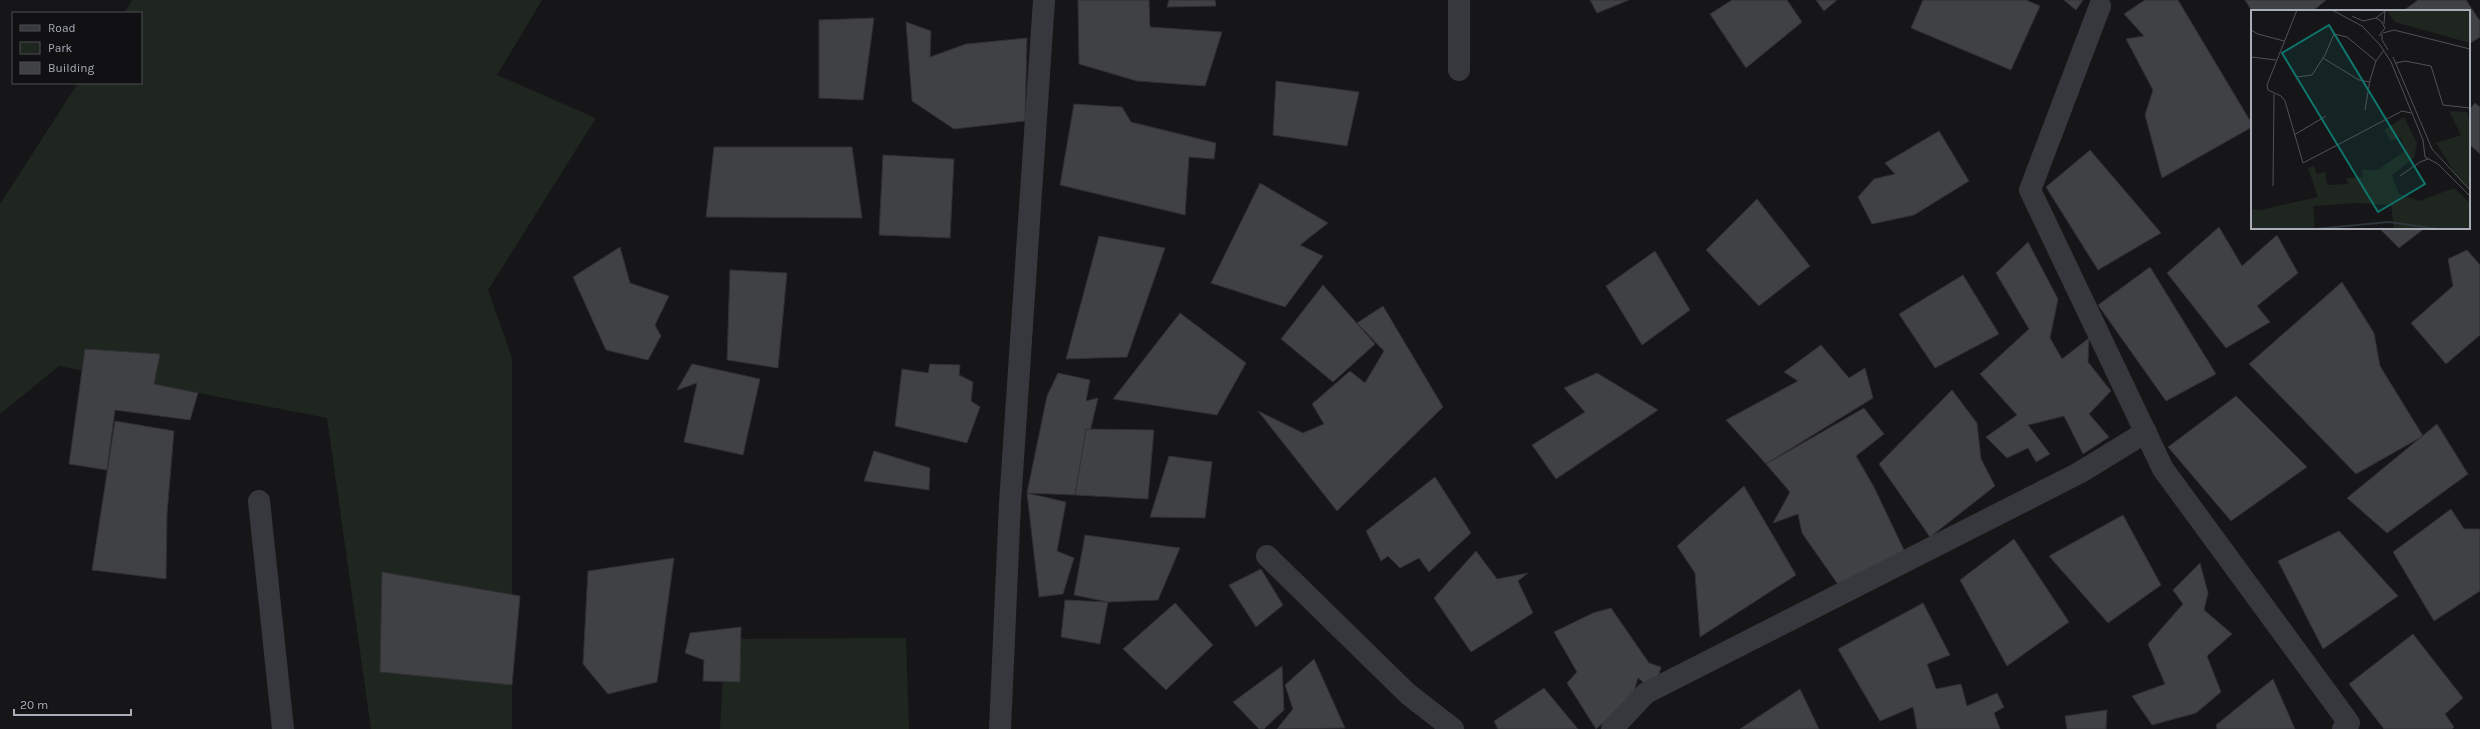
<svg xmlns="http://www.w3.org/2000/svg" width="2480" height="729" viewBox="0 0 2480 729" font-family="Karla,sans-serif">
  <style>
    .green { fill: #1e261f }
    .building { fill: #404145; stroke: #303034 }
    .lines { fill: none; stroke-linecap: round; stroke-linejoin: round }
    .minor { stroke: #37383d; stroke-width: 22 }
    .inset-river { fill: none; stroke: #2c353c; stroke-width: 2 }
    .inset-road { fill: none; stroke: #505258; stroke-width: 1 }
    .view { fill: #0f766e; fill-opacity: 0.15; stroke: #0f766e; stroke-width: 2 }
    .inset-edge { fill: none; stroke: #a8adb8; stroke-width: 2 }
  </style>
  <rect width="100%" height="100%" fill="#161618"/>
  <g class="green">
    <polygon points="132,0 542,0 497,75 596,118 488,290 512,358 512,729 371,729 327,418 59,366 0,414 0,204 78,83 141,83 141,13 124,13"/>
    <polygon points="906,638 909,729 720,729 725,639"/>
  </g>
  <g class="building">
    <polygon points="1078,0 1149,0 1150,27 1222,32 1205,86 1137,81 1079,64"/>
    <polygon points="1169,0 1215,0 1216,6 1167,7"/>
    <polygon points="1590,0 1629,0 1597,13"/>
    <polygon points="1732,0 1787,0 1802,22 1746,68 1710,14"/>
    <polygon points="1816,0 1837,0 1824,11"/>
    <polygon points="1923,0 2026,0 2040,6 2011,70 1911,28"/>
    <polygon points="2064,0 2083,0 2076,10"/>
    <polygon points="2145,0 2178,0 2252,124 2252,127 2162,178 2145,115 2153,90 2126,39 2144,36 2124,14"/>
    <polygon points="2245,0 2326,0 2313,11 2252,11"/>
    <polygon points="2418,0 2466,0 2480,21 2480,37 2469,44 2469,11 2403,11"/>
    <polygon points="874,18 863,100 819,98 819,20"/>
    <polygon points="906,22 931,31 930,57 966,44 1027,38 1025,121 954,129 912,101"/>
    <polygon points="1276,81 1359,92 1347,146 1273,135"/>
    <polygon points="2475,103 2480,107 2480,154 2469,144 2469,110"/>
    <polygon points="1074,104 1122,107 1131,122 1216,143 1214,159 1189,157 1185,215 1060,185"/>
    <polygon points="1939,131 1969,181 1914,215 1872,224 1858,197 1874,179 1895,174 1885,163"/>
    <polygon points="714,147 852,147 862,218 706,217"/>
    <polygon points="2090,150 2161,233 2098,270 2046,187"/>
    <polygon points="883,155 954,159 950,238 879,235"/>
    <polygon points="1260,183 1328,223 1300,245 1323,256 1285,307 1211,283"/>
    <polygon points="1757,199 1810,266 1759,306 1706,250"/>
    <polygon points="2219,227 2242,266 2277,235 2298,273 2257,306 2270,322 2226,348 2167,273"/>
    <polygon points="2379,228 2425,228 2399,248"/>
    <polygon points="1099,236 1165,248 1127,357 1066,359"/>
    <polygon points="2028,242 2058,299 2050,338 2062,359 2089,338 2088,362 2111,391 2089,414 2109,437 2083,454 2064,416 2028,425 2050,454 2036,462 2028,448 2007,458 1986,437 2017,415 1980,374 2029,329 1996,273"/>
    <polygon points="620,247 630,283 669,296 655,325 661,336 648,360 606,350 573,277"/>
    <polygon points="2467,250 2480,265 2480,335 2446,364 2411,323 2453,286 2448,259"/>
    <polygon points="1655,251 1690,310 1642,345 1606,286"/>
    <polygon points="2150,267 2216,374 2166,401 2098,305"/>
    <polygon points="730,270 787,273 778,368 727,360"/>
    <polygon points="1963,275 1999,334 1935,368 1899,314"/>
    <polygon points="2342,282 2374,333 2380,366 2423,436 2356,474 2249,364"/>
    <polygon points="1323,285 1375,344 1333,382 1281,339"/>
    <polygon points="1383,306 1443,407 1337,511 1258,411 1303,433 1324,424 1312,404 1350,371 1365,383 1384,351 1357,323"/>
    <polygon points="1180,313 1246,363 1217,415 1113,399"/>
    <polygon points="1821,345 1849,378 1865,368 1873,398 1766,464 1726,420 1798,381 1784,372"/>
    <polygon points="85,349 160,354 154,384 198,393 190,420 115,410 107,470 69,464"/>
    <polygon points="692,364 760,379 743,455 684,442 697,383 677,390"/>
    <polygon points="930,364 960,365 959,375 973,382 971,401 980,407 967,443 895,426 902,369 928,373"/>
    <polygon points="1058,373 1090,380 1086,401 1098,398 1075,495 1027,493 1047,396"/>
    <polygon points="1597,373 1658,410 1556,479 1532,445 1585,412 1564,388"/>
    <polygon points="1952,390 1977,423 1981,459 1995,486 1930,537 1879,464"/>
    <polygon points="2236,396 2307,467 2231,521 2168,447"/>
    <polygon points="1864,408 1884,434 1856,456 1874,487 1904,550 1844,593 1802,533 1798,514 1773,523 1790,492 1766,464"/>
    <polygon points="115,421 174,431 167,514 166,579 92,570"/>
    <polygon points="2437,424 2468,474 2387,533 2347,498"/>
    <polygon points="1086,429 1154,430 1148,499 1075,495"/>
    <polygon points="874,451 930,468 929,490 864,481"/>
    <polygon points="1169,456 1212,462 1205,518 1150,517"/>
    <polygon points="1435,477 1471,533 1429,572 1419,558 1400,568 1388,556 1381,561 1366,531"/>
    <polygon points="1744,486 1796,575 1700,637 1695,573 1677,546"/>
    <polygon points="1027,493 1066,502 1057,551 1074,558 1063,594 1039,597"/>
    <polygon points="2451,509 2464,529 2480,529 2480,591 2434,621 2393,552"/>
    <polygon points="2123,515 2161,585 2108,623 2049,556"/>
    <polygon points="2339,531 2398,596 2323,649 2278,561"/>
    <polygon points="1085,535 1180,548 1158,600 1108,602 1074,595"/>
    <polygon points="2014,539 2069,622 2007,666 1960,580"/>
    <polygon points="1476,551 1497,579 1528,573 1518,581 1533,613 1471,652 1434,598"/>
    <polygon points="674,558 657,682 608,694 583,664 588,571"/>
    <polygon points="2200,563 2208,593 2204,610 2232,634 2207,656 2221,692 2196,713 2152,725 2132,696 2165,684 2148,644 2183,604 2173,590"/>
    <polygon points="1261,569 1283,605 1256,627 1229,585"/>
    <polygon points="382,572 520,596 512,685 380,672"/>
    <polygon points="1065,600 1108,602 1100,644 1061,637"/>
    <polygon points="1175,603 1213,645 1166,690 1123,649"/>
    <polygon points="1923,603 1950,655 1927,664 1936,689 1961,684 1967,706 1997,693 2004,707 1994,713 2000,729 1917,729 1913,707 1880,721 1838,649"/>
    <polygon points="1611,608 1649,663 1661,667 1654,690 1638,678 1632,698 1596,729 1567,683 1577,672 1554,632 1593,613"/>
    <polygon points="741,627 740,682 703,681 704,660 685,653 690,633"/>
    <polygon points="2413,634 2463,698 2445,714 2454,727 2452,729 2384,729 2349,684"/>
    <polygon points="1314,659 1345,728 1277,729 1293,709 1285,685"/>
    <polygon points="1282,666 1284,710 1264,729 1259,729 1233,702"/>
    <polygon points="2273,679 2295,729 2217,729 2216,725"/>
    <polygon points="1544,688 1578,729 1498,729 1494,721"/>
    <polygon points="1800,689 1819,729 1740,729"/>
    <polygon points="2107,710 2106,729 2067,729 2065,716"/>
  </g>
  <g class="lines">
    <g class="minor">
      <polyline points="1459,0 1459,70"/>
      <polyline points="2100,6 2030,190 2163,469 2349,723 2343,729"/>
      <polyline points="259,501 283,729"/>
      <polyline points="1267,556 1408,694 1453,729"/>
      <polyline points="1000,729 1010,503 1044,0"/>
      <polyline points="1612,729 1646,693 2079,473 2146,432"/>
    </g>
  </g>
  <g transform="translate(2251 10)">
    <rect width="219" height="219" fill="#161618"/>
    <path d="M135,0H219V33L144,12ZM198,101L216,102L219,111V179L209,171L185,133L210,125ZM153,107L166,133L163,148L141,165L148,184L168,191L203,178L219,193V219H143L140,195L107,193L62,196L64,219H0V199L9,200L67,187L57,158L63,156L66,164L74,162L76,175L97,174L95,168L112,167L111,160H127L155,140L149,127L140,131L133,120Z" fill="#1e261f"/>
    <path class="inset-river" d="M64,219L138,212L187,219"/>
    <path class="inset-road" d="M46,0L16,75L17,80L30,86L34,91L52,153L151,101L160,103M81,0L111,16L129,35L140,52L172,130L174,147L187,154L219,186M101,6L112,11L125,8L130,11L134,18L128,26M125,8L134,1L133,14M0,20L7,24L33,31M132,23L143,20L219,39M131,24V30L137,40M0,47L25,50M142,47L181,139L219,180M72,48L108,70L119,72M145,53L154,51L180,56L192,95L219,98M46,67L61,65L74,45L83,24L96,27L125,51M114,100L119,70L125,51L133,40M43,125L75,106M149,166L169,152L177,149M22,176L23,84"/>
    <path class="view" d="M78,15L174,174L127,202L31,43Z"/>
    <rect width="219" height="219" class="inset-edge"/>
  </g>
  <rect x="12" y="12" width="130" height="72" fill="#111113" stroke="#4d4f55"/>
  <rect x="20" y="25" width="20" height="6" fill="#37383d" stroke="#4d4f55"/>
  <text x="48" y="32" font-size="12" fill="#a8adb8">Road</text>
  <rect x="20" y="42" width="20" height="12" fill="#1e261f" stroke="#4d4f55"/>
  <text x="48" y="52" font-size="12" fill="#a8adb8">Park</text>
  <rect x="20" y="62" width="20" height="12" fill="#404145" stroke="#4d4f55"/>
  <text x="48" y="72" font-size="12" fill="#a8adb8">Building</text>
  <path d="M14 709v6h117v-6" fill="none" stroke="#a8adb8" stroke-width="2"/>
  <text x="20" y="709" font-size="12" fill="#a8adb8" stroke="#111113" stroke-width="3" paint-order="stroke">20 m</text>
</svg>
